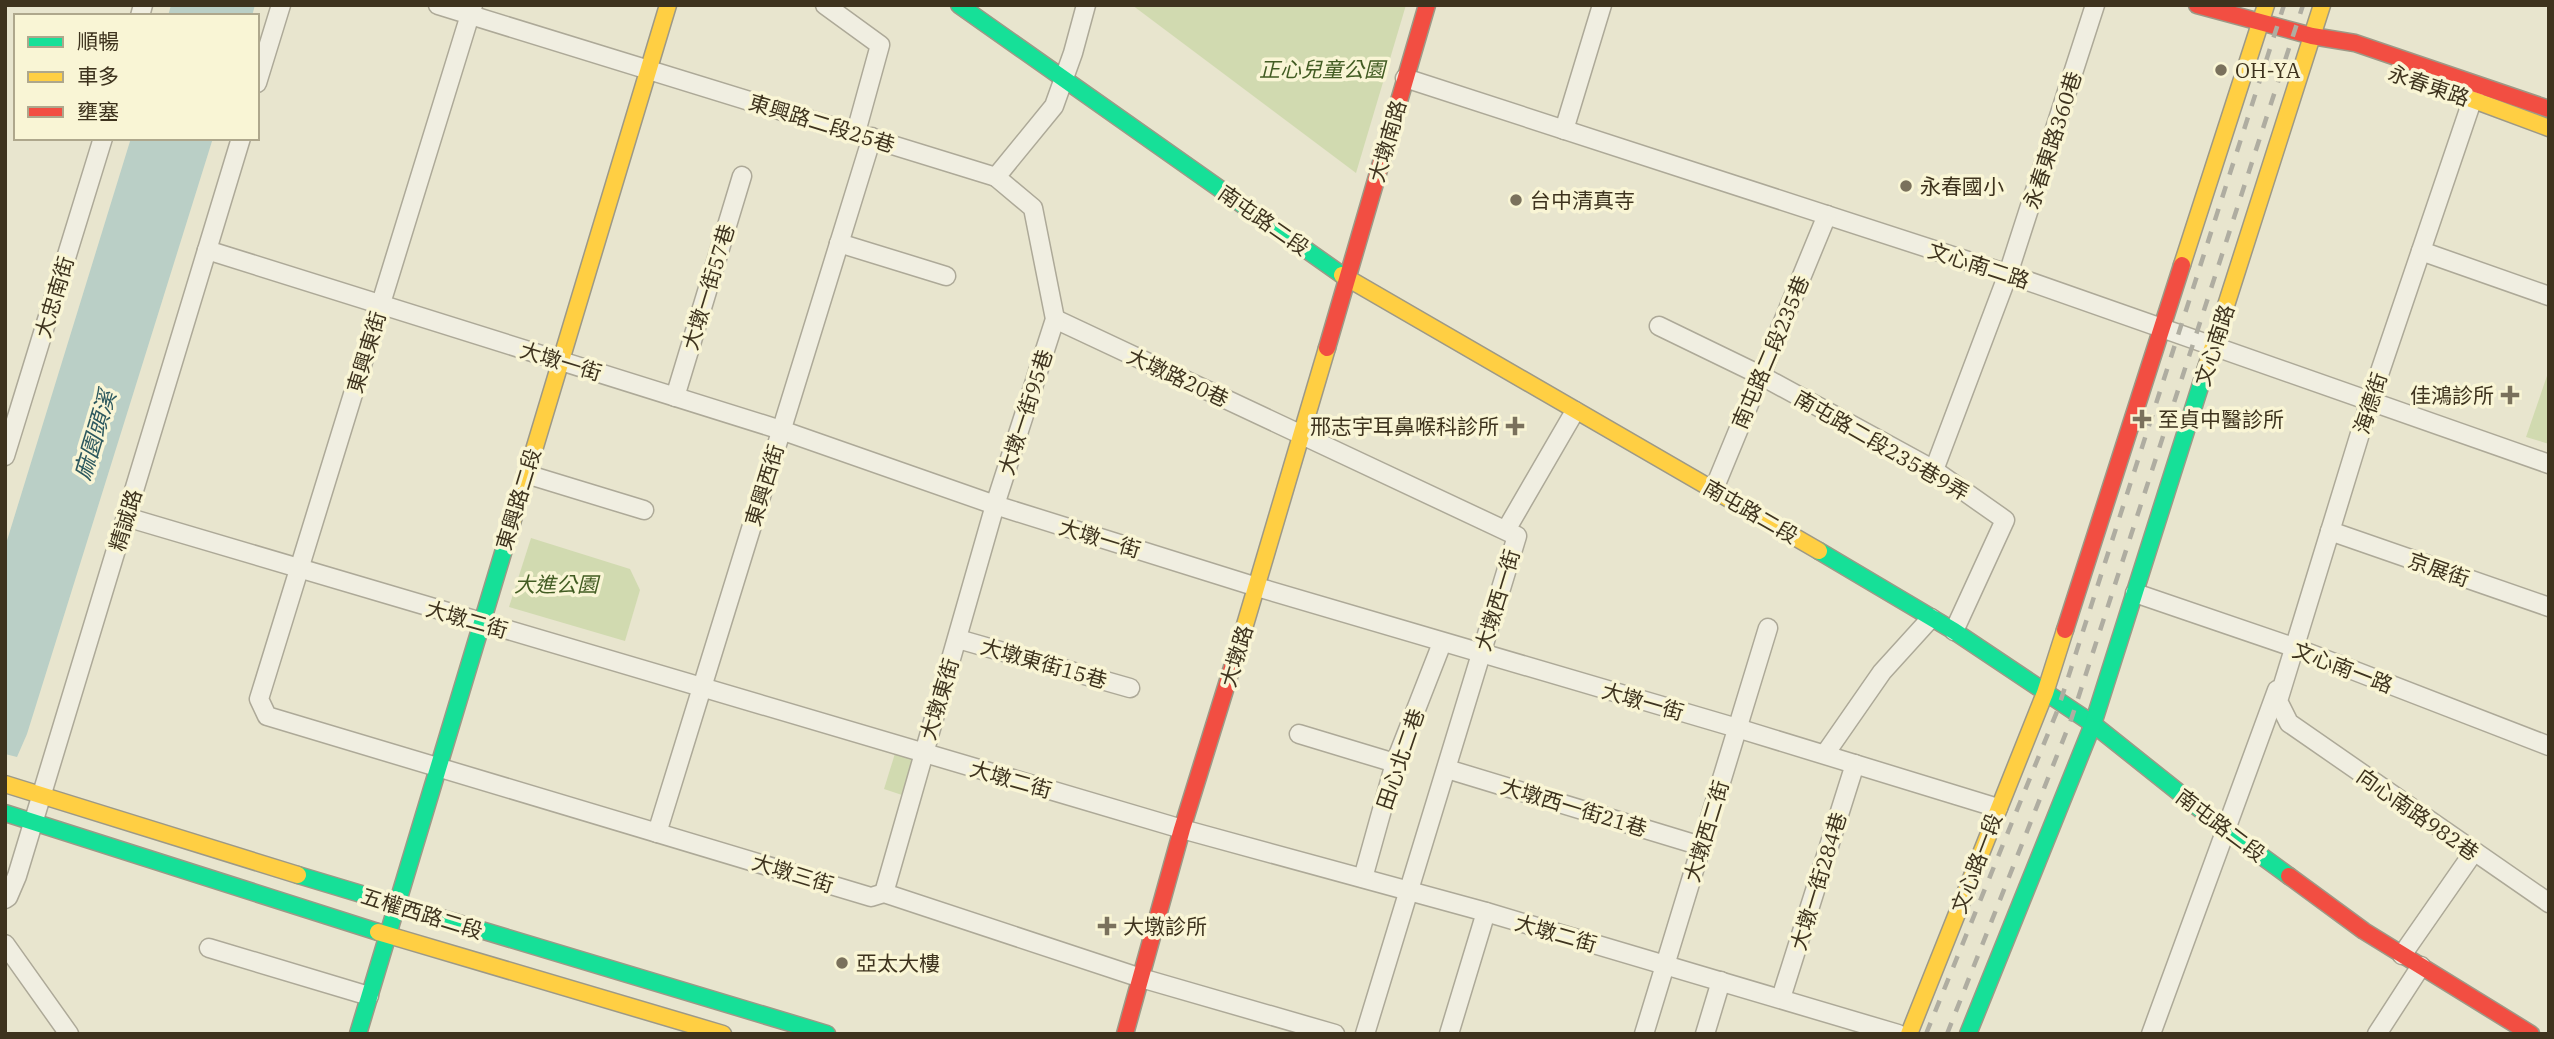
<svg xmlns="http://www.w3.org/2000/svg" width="2554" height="1039" viewBox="0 0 2554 1039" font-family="'IBM Plex Serif','Noto Sans TC',serif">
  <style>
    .green { fill: #d1dab0 }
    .water { fill: #bacfc6 }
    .pier { fill: #e8e5ce }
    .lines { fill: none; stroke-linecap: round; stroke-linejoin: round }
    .street-casing { stroke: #ada998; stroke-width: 21 }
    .fast-casing { stroke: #9d9987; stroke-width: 19 }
    .slow-casing { stroke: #9d9987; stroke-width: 19 }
    .jam-casing { stroke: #9d9987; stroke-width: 19 }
    .street { stroke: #f0eee1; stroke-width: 18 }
    .fast { stroke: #16e098; stroke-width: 16 }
    .slow { stroke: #ffcf43; stroke-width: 16 }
    .jam { stroke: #f24e42; stroke-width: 16 }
    .rail { stroke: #afada1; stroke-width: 4.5; stroke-dasharray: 12 12; stroke-linecap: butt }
    .poi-dot { fill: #7a715c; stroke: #f9f5d5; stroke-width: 2.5 }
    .labels { text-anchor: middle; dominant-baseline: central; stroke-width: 7; stroke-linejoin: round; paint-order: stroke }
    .park-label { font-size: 21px; font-style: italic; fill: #425c23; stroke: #f9f5d5 }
    .poi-label { font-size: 21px; fill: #3e331e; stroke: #f9f5d5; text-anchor: start }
    .street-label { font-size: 21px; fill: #3e331e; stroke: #f9f5d5 }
    .water-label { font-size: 23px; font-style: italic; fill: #2c585e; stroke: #f9f5d5 }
  </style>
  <rect width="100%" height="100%" fill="#e8e5ce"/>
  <g class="green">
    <polygon points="1132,5 1406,5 1356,173"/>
    <polygon points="2549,370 2549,444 2526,437"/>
    <polygon points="531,538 630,569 640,590 625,641 509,607"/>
    <polygon points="897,747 921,754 908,797 884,789"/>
  </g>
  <g class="water">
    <polygon points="171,5 255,5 252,16 168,16"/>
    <polygon points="131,138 213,138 27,734 17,757 5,806 5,547"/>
  </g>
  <polygon class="pier" points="5,754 21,758 9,807 5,809"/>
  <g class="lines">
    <defs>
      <g id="street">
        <polyline points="438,5 996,177"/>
        <polyline points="473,5 259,699 267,716 871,897 884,893 1141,978 1335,1034"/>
        <polyline points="825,5 880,45 856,132"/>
        <polyline points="140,16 143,5"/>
        <polyline points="1405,78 2008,274 2549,464"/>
        <polyline points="257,83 281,5"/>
        <polyline points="2476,89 2370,401 2278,701 2289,723 2549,903"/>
        <polyline points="1564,130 1602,5"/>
        <polyline points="839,243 946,276"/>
        <polyline points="207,250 781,430 995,505 1257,587 1737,728 1998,808"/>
        <polyline points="2421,251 2549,296"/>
        <polyline points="1055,319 1517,536 1365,1034"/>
        <polyline points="1659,326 1760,375 1934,470 2005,520 1954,631"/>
        <polyline points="675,397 742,176"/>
        <polyline points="5,456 103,138"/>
        <polyline points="1934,470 2008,274 2095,5"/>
        <polyline points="526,474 644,510"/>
        <polyline points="1714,489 1827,215"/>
        <polyline points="126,517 1182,829 1486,912 1898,1034"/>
        <polyline points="1506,530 1575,411"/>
        <polyline points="2330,531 2549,607"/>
        <polyline points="2135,593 2293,647 2549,746"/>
        <polyline points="958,639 1130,688"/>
        <polyline points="1299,734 1395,763"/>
        <polyline points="1825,754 1882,672 1931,618"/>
        <polyline points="1447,769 1701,846"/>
        <polyline points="657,833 872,137"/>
        <polyline points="1363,878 1395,763 1442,643"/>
        <polyline points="884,893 995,505 1055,319 1033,208 996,177 1054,106 1073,53 1086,5"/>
        <polyline points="5,899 8,897 17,876 241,138"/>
        <polyline points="5,944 69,1034"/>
        <polyline points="209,948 369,996"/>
        <polyline points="2402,955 2473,853"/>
        <polyline points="1781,998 1855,764"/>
        <polyline points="1449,1034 1486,912"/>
        <polyline points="1644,1034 1768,628"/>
        <polyline points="1705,1034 1721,981"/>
        <polyline points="2151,1034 2277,690"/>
        <polyline points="2377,1034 2421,966"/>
      </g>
      <g id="fast">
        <polyline points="959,5 1342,275"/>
        <polyline points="1819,551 1954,631 2093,724 2226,830 2289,876"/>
        <polyline points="5,813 378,932"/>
        <polyline points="298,875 827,1034"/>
        <polyline points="358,1034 512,523"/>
        <polyline points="1968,1034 2093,724 2206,368"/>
      </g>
      <g id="slow">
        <polyline points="2471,99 2549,128"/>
        <polyline points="2182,265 2266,5"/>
        <polyline points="1342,275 1819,551"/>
        <polyline points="2206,368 2322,5"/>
        <polyline points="512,523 668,5"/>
        <polyline points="1242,635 1327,348"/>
        <polyline points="5,784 298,875"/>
        <polyline points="378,932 723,1034"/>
        <polyline points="1909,1034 2045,693 2065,630"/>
      </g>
      <g id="jam">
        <polyline points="2197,5 2312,36 2355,43 2549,109"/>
        <polyline points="1327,348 1427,5"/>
        <polyline points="2065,630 2182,265"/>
        <polyline points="2289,876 2364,931 2531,1034"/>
        <polyline points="1125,1034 1182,829 1242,635"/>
      </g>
    </defs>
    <use href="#street" class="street-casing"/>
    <use href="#fast" class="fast-casing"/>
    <use href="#slow" class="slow-casing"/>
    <use href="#jam" class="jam-casing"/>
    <use href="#street" class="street"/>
    <use href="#fast" class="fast"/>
    <use href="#slow" class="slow"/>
    <use href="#jam" class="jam"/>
    <g class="rail">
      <polyline points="1926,1034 2058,709 2284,5"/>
      <polyline points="1947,1034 2071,720 2303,5"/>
    </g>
  </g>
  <g class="poi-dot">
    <circle cx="2221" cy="70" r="7"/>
    <circle cx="1906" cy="186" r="7"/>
    <circle cx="1516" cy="200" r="7"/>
    <path d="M2506.5 384.5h7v7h7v7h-7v7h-7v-7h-7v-7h7z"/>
    <path d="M2138.5 408.5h7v7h7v7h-7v7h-7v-7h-7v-7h7z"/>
    <path d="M1511.5 415.5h7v7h7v7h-7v7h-7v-7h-7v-7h7z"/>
    <path d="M1103.5 915.5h7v7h7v7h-7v7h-7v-7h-7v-7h7z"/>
    <circle cx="842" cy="963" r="7"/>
  </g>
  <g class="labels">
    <g class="park-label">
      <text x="1322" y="69">正心兒童公園</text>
      <text x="556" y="584">大進公園</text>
    </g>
    <g class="poi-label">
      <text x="2235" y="70">OH-YA</text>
      <text x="1920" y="186">永春國小</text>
      <text x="1530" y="200">台中清真寺</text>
      <text x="2494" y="395" text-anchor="end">佳鴻診所</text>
      <text x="2158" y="419">至貞中醫診所</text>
      <text x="1499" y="426" text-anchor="end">邢志宇耳鼻喉科診所</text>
      <text x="1123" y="926">大墩診所</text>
      <text x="856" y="963">亞太大樓</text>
    </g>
    <g class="street-label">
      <text transform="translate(2429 85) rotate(19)">永春東路</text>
      <text transform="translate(822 123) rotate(17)">東興路二段25巷</text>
      <text transform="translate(2052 140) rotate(-72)">永春東路360巷</text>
      <text transform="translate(1387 141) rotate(-74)">大墩南路</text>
      <text transform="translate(1264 220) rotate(35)">南屯路二段</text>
      <text transform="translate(1979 265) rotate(18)">文心南二路</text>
      <text transform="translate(708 287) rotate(-73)">大墩一街57巷</text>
      <text transform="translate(54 297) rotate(-73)">大忠南街</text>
      <text transform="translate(2214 345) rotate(-72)">文心南路</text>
      <text transform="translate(366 352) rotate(-73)">東興東街</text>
      <text transform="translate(1770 352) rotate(-67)">南屯路二段235巷</text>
      <text transform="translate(561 361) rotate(17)">大墩一街</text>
      <text transform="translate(1178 377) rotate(25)">大墩路20巷</text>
      <text transform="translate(2370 403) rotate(-72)">海德街</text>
      <text transform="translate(1025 412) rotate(-72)">大墩一街95巷</text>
      <text transform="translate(1882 445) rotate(30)">南屯路二段235巷9弄</text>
      <text transform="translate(764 485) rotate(-73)">東興西街</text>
      <text transform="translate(518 499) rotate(-73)">東興路二段</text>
      <text transform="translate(1751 511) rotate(30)">南屯路二段</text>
      <text transform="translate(125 520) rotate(-73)">精誠路</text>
      <text transform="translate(1100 538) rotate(17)">大墩一街</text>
      <text transform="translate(2439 569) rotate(19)">京展街</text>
      <text transform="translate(1497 600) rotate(-73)">大墩西一街</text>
      <text transform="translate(467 619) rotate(16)">大墩二街</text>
      <text transform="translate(1236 656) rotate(-73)">大墩路</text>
      <text transform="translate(1044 663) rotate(16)">大墩東街15巷</text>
      <text transform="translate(2343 667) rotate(21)">文心南一路</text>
      <text transform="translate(939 699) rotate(-73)">大墩東街</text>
      <text transform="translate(1643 701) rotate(16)">大墩一街</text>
      <text transform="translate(1400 759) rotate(-71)">田心北二巷</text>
      <text transform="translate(1011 779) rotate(16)">大墩二街</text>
      <text transform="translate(1574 807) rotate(17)">大墩西一街21巷</text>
      <text transform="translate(2418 814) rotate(35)">向心南路982巷</text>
      <text transform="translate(2221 825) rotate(37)">南屯路二段</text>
      <text transform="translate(1706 831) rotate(-73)">大墩西二街</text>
      <text transform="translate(1976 863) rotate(-69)">文心路一段</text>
      <text transform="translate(793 873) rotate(17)">大墩三街</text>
      <text transform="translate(1818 881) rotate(-73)">大墩一街284巷</text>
      <text transform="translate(422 913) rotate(17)">五權西路二段</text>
      <text transform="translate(1556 933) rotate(16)">大墩二街</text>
    </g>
    <g class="water-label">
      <text transform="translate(94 435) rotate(-73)">麻園頭溪</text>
    </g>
  </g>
  <rect width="2554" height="1039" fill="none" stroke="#3e331e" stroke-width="14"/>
  <rect x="14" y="14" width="245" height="126" fill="#f9f5d5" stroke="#aea78c" stroke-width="2"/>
  <rect x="28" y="37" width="35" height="10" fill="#16e098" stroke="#aea78c" stroke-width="2"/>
  <text x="77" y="49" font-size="21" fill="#3e331e">順暢</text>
  <rect x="28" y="72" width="35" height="10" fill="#ffcf43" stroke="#aea78c" stroke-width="2"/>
  <text x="77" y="84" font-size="21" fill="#3e331e">車多</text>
  <rect x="28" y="107" width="35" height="10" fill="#f24e42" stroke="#aea78c" stroke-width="2"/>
  <text x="77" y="119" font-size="21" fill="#3e331e">壅塞</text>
</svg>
